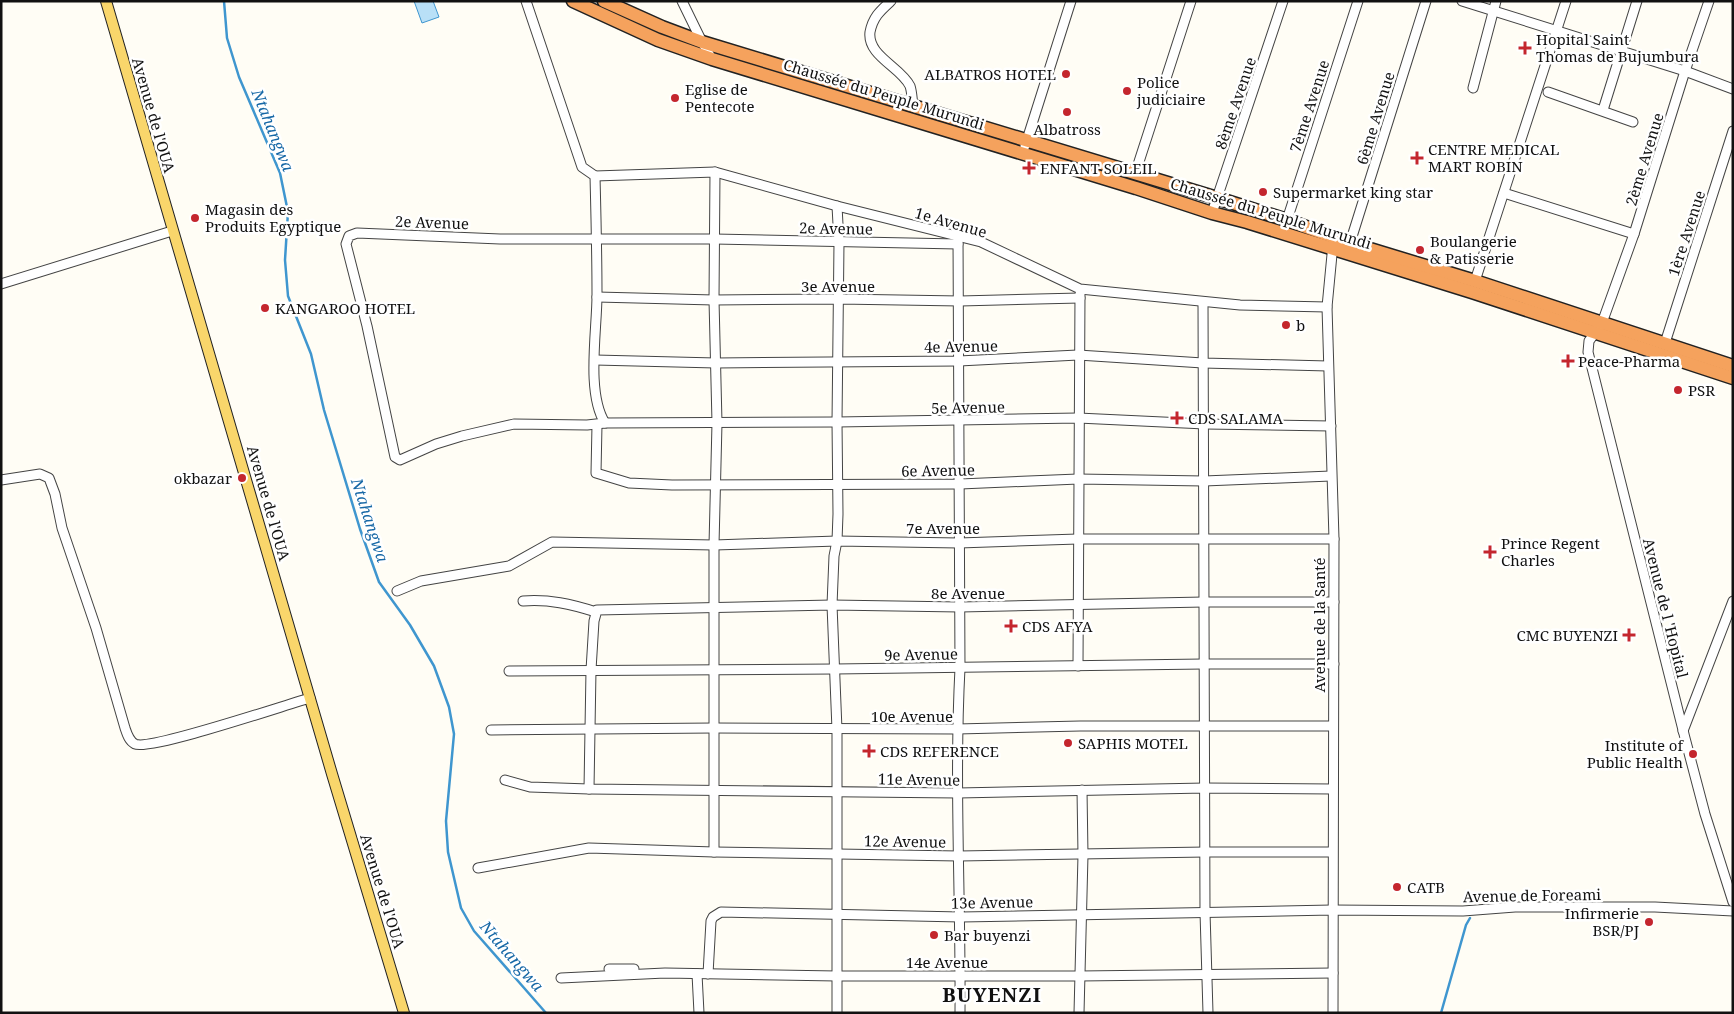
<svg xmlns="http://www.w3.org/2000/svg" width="1734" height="1014" viewBox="0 0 1734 1014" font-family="'Noto Serif',serif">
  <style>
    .water { fill: #b9e0f7; stroke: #3f96cf }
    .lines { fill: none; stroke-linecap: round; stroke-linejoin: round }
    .stream { stroke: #3f96cf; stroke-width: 2.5 }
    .minor-casing { stroke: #444; stroke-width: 11 }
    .major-casing { stroke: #222; stroke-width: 12 }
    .highway-casing { stroke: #222; stroke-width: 15 }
    .minor { stroke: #fff; stroke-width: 9 }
    .major { stroke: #f9d66b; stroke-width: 10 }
    .highway { stroke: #f5a25d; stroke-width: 12 }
    .poi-dot { fill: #c4262e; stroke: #fff; stroke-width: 2 }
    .labels { text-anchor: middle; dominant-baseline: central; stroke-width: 5; stroke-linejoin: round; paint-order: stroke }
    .poi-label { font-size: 15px; fill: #111; stroke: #fff; text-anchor: start }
    .street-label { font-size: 15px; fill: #111; stroke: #fff }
    .water-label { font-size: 16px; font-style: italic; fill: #1768a6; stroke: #fff }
    .district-label { font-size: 20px; font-weight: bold; letter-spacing: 1px; fill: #111; stroke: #fff }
  </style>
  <rect width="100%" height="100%" fill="#fffdf5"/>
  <polygon class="water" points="414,1 433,1 439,17 422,23"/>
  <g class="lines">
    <g class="stream">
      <polyline points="224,1 227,38 239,77 280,173 288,212 285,260 288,296 311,354 324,410 360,529 379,582 410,625 434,666 449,707 454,734 446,821 448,852 461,908 474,931 546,1013"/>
      <polyline points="1441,1013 1466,925 1470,918"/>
    </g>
    <defs>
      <g id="minor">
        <path d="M526,1L582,167L595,176C596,216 597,255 597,295C597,331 586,393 605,423"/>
        <polyline points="682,1 702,42 712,59"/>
        <path d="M891,1C880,11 873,17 870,32C867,56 901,67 910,86C912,92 912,99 913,105"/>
        <polyline points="1462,1 1685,71 1733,89"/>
        <polyline points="1709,1 1685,71 1634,234 1602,323 1589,341 1588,352 1685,738 1705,814 1733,902"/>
        <polyline points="1473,88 1496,1"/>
        <polyline points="1548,92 1633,122"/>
        <polyline points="1603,110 1637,1"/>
        <polyline points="1025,146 1071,1"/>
        <polyline points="1135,174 1191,1"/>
        <polyline points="595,176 715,172 837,206 981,242 1080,289 1240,305 1327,307"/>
        <polyline points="1504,193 1634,234"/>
        <polyline points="837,206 839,243 837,422 838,514 837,541 834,556 832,605 837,730 837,1013"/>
        <polyline points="1212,213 1283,1"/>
        <polyline points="1287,220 1358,1"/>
        <path d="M958,236L960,668C954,783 961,898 960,1013"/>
        <polyline points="1350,243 1426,1"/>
        <polyline points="958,244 714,239 500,239 357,233 349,236 346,244 367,326 395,457 400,460 436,444 462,436 514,424 587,425 605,423 837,422 1078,418 1205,424 1331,426"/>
        <polyline points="1333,244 1327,307 1334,539 1333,1013"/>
        <polyline points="1475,281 1566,1"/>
        <polyline points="1,284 172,231"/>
        <polyline points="597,297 714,300 839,299 960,301 1080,298"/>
        <polyline points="1203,302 1205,912 1208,1013"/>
        <polyline points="1665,343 1733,131"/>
        <polyline points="595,360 716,363 959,361 1078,355 1203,363 1328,366"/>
        <polyline points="597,425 596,473 629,483 672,485 960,484 1078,479 1204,481 1331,476"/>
        <path d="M1,480L40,474L49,478L55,494L62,528L96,628L125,728C127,734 129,741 135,744C150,751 285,705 310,698"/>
        <polyline points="397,591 421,581 509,566 552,542 714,545 837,541 959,543 1078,539 1334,539"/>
        <path d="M523,601C549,599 571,604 596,612"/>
        <polyline points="1078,666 1080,294"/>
        <polyline points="509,671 835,669 1204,664 1334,664"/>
        <polyline points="491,730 714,728 957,729 1080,726 1332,726"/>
        <polyline points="1683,731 1733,601"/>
        <polyline points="505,780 530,787 589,789 958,793 1205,788 1333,789"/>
        <polyline points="589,789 591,670 594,621 597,610 832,605 960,607 1204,602 1334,602"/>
        <polyline points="714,852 714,545 717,423 714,300 715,172"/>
        <polyline points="478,868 589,848 714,852 959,856 1206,852 1332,852"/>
        <polyline points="609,969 634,969"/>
        <polyline points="697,974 699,1013"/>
        <polyline points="708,974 711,921 713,917 721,912 961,917 1332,910 1463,911 1515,907 1655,907 1733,911"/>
        <polyline points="561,978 665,973 837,976 1079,976 1333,973"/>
        <polyline points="1079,1013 1083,855 1082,790"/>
      </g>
      <polyline id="major" points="106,1 332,774 404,1013"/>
      <g id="highway">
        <polyline points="573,1 658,40 712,59 1136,188 1212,213 1247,222 1472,292 1733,378"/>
        <polyline points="604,1 662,27 702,42 1217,198 1287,220 1350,243 1475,281 1733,366"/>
      </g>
    </defs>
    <use href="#minor" class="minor-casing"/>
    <use href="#major" class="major-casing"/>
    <use href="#highway" class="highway-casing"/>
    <use href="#minor" class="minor"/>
    <use href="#major" class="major"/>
    <use href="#highway" class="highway"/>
  </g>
  <g class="poi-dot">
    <path d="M1522.5 40.5h5v5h5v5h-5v5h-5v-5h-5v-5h5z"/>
    <circle cx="1066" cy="74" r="5"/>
    <circle cx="1127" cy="91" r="5"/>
    <circle cx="675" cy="98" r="5"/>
    <circle cx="1067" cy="112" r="5"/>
    <path d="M1414.5 150.5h5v5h5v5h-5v5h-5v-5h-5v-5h5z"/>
    <path d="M1026.5 160.5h5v5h5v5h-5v5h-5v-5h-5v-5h5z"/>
    <circle cx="1263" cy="192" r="5"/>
    <circle cx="195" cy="218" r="5"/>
    <circle cx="1420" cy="250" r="5"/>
    <circle cx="265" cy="308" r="5"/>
    <circle cx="1286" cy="325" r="5"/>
    <path d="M1565.5 353.5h5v5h5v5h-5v5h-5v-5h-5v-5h5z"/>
    <circle cx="1678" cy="390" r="5"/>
    <path d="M1174.5 410.5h5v5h5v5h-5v5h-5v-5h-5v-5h5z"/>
    <circle cx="242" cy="478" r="5"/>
    <path d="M1487.5 544.5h5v5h5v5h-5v5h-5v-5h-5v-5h5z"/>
    <path d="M1008.5 618.5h5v5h5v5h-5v5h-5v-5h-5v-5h5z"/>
    <path d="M1626.5 627.5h5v5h5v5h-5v5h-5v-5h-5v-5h5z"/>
    <circle cx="1068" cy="743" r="5"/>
    <path d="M866.5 743.5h5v5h5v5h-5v5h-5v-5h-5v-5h5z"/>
    <circle cx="1693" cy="754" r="5"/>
    <circle cx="1397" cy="887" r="5"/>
    <circle cx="1649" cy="922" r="5"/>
    <circle cx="934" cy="935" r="5"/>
  </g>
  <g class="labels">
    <g class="poi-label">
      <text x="1536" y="39">Hopital Saint<tspan x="1536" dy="17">Thomas de Bujumbura</tspan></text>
      <text x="1056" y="74" text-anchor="end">ALBATROS HOTEL</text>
      <text x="1137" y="82">Police<tspan x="1137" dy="17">judiciaire</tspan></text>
      <text x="685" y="89">Eglise de<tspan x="685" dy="17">Pentecote</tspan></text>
      <text x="1067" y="129" text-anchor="middle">Albatross</text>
      <text x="1428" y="149">CENTRE MEDICAL<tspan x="1428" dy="17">MART ROBIN</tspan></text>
      <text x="1040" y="168">ENFANT SOLEIL</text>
      <text x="1273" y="192">Supermarket king star</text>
      <text x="205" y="209">Magasin des<tspan x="205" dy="17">Produits Egyptique</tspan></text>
      <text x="1430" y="241">Boulangerie<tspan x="1430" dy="17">&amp; Patisserie</tspan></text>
      <text x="275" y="308">KANGAROO HOTEL</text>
      <text x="1296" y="325">b</text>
      <text x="1578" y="361">Peace-Pharma</text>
      <text x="1688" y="390">PSR</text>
      <text x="1188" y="418">CDS SALAMA</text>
      <text x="232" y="478" text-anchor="end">okbazar</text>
      <text x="1501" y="543">Prince Regent<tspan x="1501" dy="17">Charles</tspan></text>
      <text x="1022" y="626">CDS AFYA</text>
      <text x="1618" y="635" text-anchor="end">CMC BUYENZI</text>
      <text x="1078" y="743">SAPHIS MOTEL</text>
      <text x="1683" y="745" text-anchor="end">Institute of<tspan x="1683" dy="17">Public Health</tspan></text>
      <text x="880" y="751">CDS REFERENCE</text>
      <text x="1407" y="887">CATB</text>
      <text x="1639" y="913" text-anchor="end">Infirmerie<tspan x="1639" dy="17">BSR/PJ</tspan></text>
      <text x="944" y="935">Bar buyenzi</text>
    </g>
    <g class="street-label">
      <text transform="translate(884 94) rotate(17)">Chaussée du Peuple Murundi</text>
      <text transform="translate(1235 103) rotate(-71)">8ème Avenue</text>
      <text transform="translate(1309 106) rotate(-72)">7ème Avenue</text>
      <text transform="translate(154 115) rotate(74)">Avenue de l'OUA</text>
      <text transform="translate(1375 118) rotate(-73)">6ème Avenue</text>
      <text transform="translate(1644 159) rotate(-73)">2ème Avenue</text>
      <text transform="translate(1271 213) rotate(17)">Chaussée du Peuple Murundi</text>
      <text transform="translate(432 222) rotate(2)">2e Avenue</text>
      <text transform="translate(951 222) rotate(16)">1e Avenue</text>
      <text transform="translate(836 228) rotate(1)">2e Avenue</text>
      <text transform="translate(1686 233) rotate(-72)">1ère Avenue</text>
      <text x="838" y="286">3e Avenue</text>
      <text transform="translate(961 346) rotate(-1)">4e Avenue</text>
      <text transform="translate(968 407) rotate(-1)">5e Avenue</text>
      <text transform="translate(938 470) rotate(-1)">6e Avenue</text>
      <text transform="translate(269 503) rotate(74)">Avenue de l'OUA</text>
      <text x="943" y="528">7e Avenue</text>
      <text x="968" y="593">8e Avenue</text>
      <text transform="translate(1666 608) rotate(76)">Avenue de l 'Hopital</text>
      <text transform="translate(1319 625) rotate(-90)">Avenue de la Santé</text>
      <text transform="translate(921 654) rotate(-1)">9e Avenue</text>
      <text x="912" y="716">10e Avenue</text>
      <text transform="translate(919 779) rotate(1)">11e Avenue</text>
      <text transform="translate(905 841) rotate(1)">12e Avenue</text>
      <text transform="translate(383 891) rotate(73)">Avenue de l'OUA</text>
      <text transform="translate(1532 895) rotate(-1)">Avenue de Foreami</text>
      <text transform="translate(992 902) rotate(-1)">13e Avenue</text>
      <text x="947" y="962">14e Avenue</text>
    </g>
    <g class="water-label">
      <text transform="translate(273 130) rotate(68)">Ntahangwa</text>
      <text transform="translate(370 520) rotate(72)">Ntahangwa</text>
      <text transform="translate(512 956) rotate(49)">Ntahangwa</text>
    </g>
    <g class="district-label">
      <text x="992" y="994">BUYENZI</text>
    </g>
  </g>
  <rect width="1734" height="1014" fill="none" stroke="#111111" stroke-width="5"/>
</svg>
